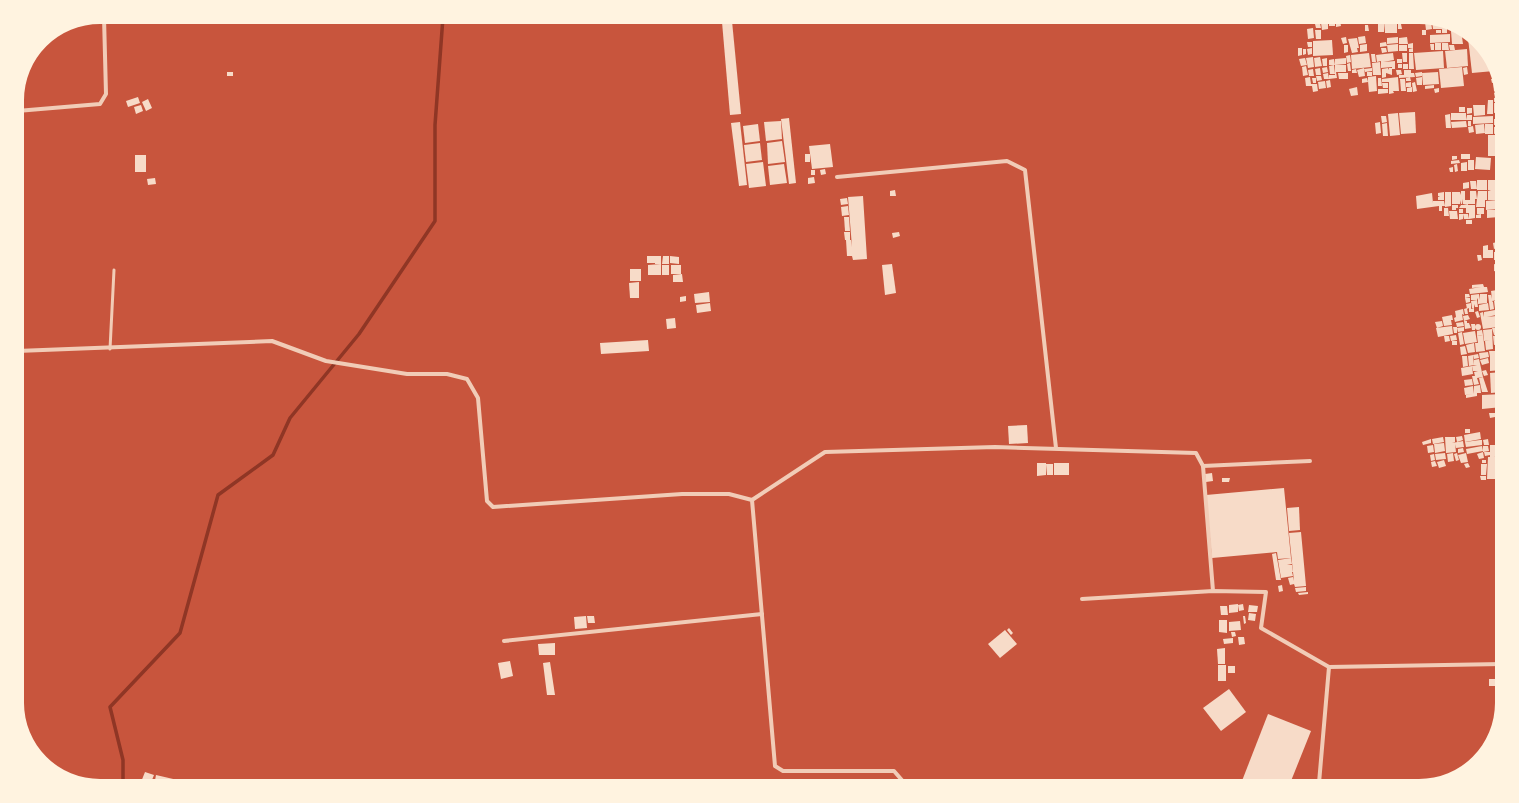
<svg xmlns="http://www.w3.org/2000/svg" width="1519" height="803" viewBox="0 0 1519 803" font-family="'Open Sans',sans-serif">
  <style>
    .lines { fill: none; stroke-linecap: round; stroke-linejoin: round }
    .stream { stroke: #8f3625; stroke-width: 3.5 }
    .building { fill: #f7dbc8 }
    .service { stroke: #f1ccb7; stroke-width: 3 }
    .minor { stroke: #f1ccb7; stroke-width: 4 }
  </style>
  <rect width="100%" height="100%" fill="#c8553d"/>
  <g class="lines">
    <polyline class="stream" points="123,786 123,760 110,707 180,633 218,495 273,455 290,418 359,334 435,221 435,125 443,17"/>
  </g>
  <g class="building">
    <polygon points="1321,17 1328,17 1328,21 1321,22"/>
    <polygon points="1329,17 1339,17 1340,20 1329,20"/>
    <polygon points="1359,17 1363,17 1363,21 1359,22"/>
    <rect x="1372" y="17" width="15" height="3"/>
    <rect x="1388" y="17" width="9" height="4"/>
    <polygon points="1398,17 1401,17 1402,22 1398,22"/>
    <polygon points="1335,20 1335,26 1329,26 1329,21"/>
    <polygon points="1432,20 1449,24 1449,29 1447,29 1447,33 1442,33 1442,29 1433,29"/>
    <polygon points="732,21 741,114 730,115 722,22"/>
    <polygon points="1336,21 1340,21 1341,26 1336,27"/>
    <polygon points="1328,22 1328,29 1322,30 1321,23"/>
    <polygon points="1378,22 1385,22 1384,32 1378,32"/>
    <polygon points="1425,22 1431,22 1432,29 1426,30"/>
    <polygon points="1320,23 1321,28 1316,28 1315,24"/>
    <rect x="1385" y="23" width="12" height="10"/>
    <polygon points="1398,24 1401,24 1402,29 1398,29"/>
    <polygon points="1450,24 1456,26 1459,30 1450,30"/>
    <polygon points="1365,25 1368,25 1369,31 1365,31"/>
    <polygon points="1313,28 1314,38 1308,39 1307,29"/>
    <polygon points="1315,30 1321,30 1321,39 1316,39"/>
    <rect x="1422" y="30" width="4" height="5"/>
    <rect x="1436" y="30" width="5" height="3"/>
    <polygon points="1461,30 1463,44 1452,44 1451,31"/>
    <polygon points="1450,34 1450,42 1430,43 1430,35"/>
    <polygon points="1365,36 1366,43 1359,44 1358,37"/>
    <polygon points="1346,37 1347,43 1343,44 1341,38"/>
    <polygon points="1398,37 1398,43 1387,44 1387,38"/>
    <polygon points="1407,37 1408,44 1399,44 1399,38"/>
    <polygon points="1357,38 1359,48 1357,48 1358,52 1352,53 1348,39"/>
    <polygon points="1468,38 1470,38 1488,54 1494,71 1472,73"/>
    <polygon points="1332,40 1333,55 1313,56 1313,41"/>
    <polygon points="1307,42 1312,42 1312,47 1308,47"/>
    <polygon points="1386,42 1387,46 1380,47 1380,43"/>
    <polygon points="1413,43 1413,48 1408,48 1408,44"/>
    <rect x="1435" y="43" width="6" height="7"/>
    <polygon points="1442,43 1448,43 1449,50 1442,50"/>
    <polygon points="1367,44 1367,51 1360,52 1360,45"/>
    <polygon points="1398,44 1398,51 1388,52 1387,45"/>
    <polygon points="1430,44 1434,44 1434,50 1431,50"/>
    <polygon points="1344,45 1348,45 1348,52 1344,53"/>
    <rect x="1399" y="45" width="8" height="6"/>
    <polygon points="1449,45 1454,45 1455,50 1450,50"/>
    <polygon points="1298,48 1302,48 1302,55 1298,56"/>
    <polygon points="1312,48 1312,54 1308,55 1307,49"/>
    <polygon points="1381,48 1386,48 1387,52 1382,53"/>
    <polygon points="1413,48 1413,52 1409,52 1409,49"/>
    <polygon points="1303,49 1306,49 1306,54 1303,55"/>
    <polygon points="1467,49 1468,66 1447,68 1445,51"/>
    <polygon points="1443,51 1444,68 1416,70 1414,53"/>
    <polygon points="1369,53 1371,67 1352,69 1351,55"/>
    <polygon points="1393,53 1394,60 1383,62 1395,61 1395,69 1392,69 1392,67 1381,68 1381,61 1377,62 1376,55"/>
    <polygon points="1402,53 1407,53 1407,62 1403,62"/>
    <polygon points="1409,53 1413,53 1414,69 1409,69"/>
    <polygon points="1371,54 1375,54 1376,62 1372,62"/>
    <polygon points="1350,55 1351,62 1347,63 1346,56"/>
    <polygon points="1313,57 1314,67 1308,68 1306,58"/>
    <polygon points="1320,57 1322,66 1315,67 1314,58"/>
    <polygon points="1305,58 1307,65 1301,66 1299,59"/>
    <polygon points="1327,58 1327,66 1323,66 1322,59"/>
    <polygon points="1346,58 1346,64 1335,65 1335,59"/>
    <polygon points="1334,59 1335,65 1329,65 1329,60"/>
    <rect x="1397" y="59" width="5" height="4"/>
    <polygon points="1380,62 1381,75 1373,75 1372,63"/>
    <polygon points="1350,63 1351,71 1348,71 1347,64"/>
    <rect x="1398" y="64" width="4" height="4"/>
    <rect x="1403" y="64" width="5" height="5"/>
    <polygon points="1334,65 1335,74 1330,74 1329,66"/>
    <polygon points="1335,65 1346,65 1346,72 1336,72 1337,78 1329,79 1329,75 1335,75"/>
    <polygon points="1306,66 1308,75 1303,76 1302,67"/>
    <polygon points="1327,67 1328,72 1323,73 1322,68"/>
    <polygon points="1462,67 1464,86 1441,88 1439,69"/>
    <polygon points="1467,67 1468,74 1464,75 1463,68"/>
    <polygon points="1320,68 1321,75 1316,75 1315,69"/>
    <polygon points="1364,68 1365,76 1359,77 1357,70"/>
    <polygon points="1372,68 1372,71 1365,72 1364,69"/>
    <polygon points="1388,68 1389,70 1389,68 1392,68 1392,75 1386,73 1386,77 1382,78 1382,69"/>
    <polygon points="1313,69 1314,76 1309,76 1308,70"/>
    <polygon points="1356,69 1357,73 1352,73 1352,70"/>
    <polygon points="1396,70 1401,70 1402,74 1397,75"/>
    <polygon points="1404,70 1409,70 1409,72 1409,70 1411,70 1411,73 1414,73 1415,77 1399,78 1399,75 1404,75"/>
    <rect x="227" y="72" width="6" height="4"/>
    <rect x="1367" y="72" width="5" height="4"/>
    <polygon points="1422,72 1422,76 1416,77 1415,73"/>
    <polygon points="1438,72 1439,84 1423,85 1422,73"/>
    <polygon points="1328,73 1329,79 1324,79 1323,74"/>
    <polygon points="1338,73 1348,73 1348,79 1339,79"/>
    <polygon points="1316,76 1321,76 1322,80 1317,81"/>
    <polygon points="1376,76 1377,91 1369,92 1368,81 1372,80 1368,81 1368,77"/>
    <polygon points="1310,77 1311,84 1317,84 1318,91 1313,92 1312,86 1306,86 1305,78"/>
    <polygon points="1398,77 1399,91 1393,91 1394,93 1389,94 1389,82 1382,82 1382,79"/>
    <polygon points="1410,77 1411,81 1406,81 1406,78"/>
    <polygon points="1422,77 1422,85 1417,85 1416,78"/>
    <polygon points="1312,78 1316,78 1316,83 1313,83"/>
    <polygon points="1367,78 1368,82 1362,83 1362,79"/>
    <polygon points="1378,78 1381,78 1382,86 1378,86"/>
    <polygon points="1400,79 1405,79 1406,91 1401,91"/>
    <polygon points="1491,79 1497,79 1498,82 1492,83"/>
    <polygon points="1330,80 1331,87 1327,88 1326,81"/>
    <polygon points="1325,81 1326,88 1319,89 1318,82"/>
    <polygon points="1411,82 1411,87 1406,87 1406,83"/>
    <polygon points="1415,82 1417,91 1413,92 1412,83"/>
    <polygon points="1382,83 1388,83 1388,88 1383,88"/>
    <polygon points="1493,83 1498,83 1501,91 1494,91"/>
    <polygon points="1434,85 1434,88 1425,89 1425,86"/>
    <polygon points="1357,87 1358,95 1351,96 1349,89"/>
    <polygon points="1412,87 1412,92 1407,92 1407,88"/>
    <polygon points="1439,88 1439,92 1435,93 1434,89"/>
    <polygon points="1378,89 1388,89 1388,93 1378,94"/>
    <polygon points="1499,92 1499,96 1495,97 1494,93"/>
    <polygon points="138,97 140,103 128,107 126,101"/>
    <polygon points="1500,97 1501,101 1494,102 1494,98"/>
    <polygon points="148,99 152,108 146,111 142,102"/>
    <polygon points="1488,100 1493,100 1493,114 1487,114"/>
    <polygon points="1494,103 1502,103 1502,112 1494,113"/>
    <polygon points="141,105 143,111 136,114 134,107"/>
    <polygon points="1473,105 1485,105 1485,115 1474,116"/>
    <rect x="1459" y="107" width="6" height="5"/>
    <polygon points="1467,108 1472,108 1472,113 1467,114"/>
    <polygon points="1415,112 1416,133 1401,134 1399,113"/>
    <polygon points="1398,113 1400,135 1390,136 1388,114"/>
    <rect x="1451" y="113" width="15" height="7"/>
    <rect x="1495" y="113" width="4" height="5"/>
    <polygon points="1450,114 1451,128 1446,128 1445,115"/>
    <polygon points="1467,115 1472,115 1472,120 1466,120"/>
    <polygon points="1381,116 1386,116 1387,122 1382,123"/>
    <polygon points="1493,116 1493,123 1473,124 1473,117"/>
    <polygon points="789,118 796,183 789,184 781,119"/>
    <rect x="1494" y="119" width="4" height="6"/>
    <polygon points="1499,119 1502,119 1502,124 1499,125"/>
    <polygon points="781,121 782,139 766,141 764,122"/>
    <polygon points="1466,121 1467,127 1452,128 1451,122"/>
    <rect x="1468" y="121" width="3" height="5"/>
    <polygon points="740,122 747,185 739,186 731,123"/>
    <polygon points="1380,122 1381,133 1376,134 1375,123"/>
    <polygon points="1387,123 1388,136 1383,136 1382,124"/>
    <polygon points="758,124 760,141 745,143 743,126"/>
    <polygon points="1484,124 1485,133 1476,134 1475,125"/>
    <rect x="1485" y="124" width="8" height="10"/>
    <polygon points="1502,125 1502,134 1499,135 1499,126"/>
    <polygon points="1473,126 1474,132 1469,133 1468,127"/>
    <polygon points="1494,127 1498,127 1498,133 1494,134"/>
    <rect x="1488" y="135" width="14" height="21"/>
    <polygon points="782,141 785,162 768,164 767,143"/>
    <polygon points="760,143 762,160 746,162 744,145"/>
    <polygon points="830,144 833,167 812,169 809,146"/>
    <rect x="805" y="154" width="5" height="8"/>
    <rect x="1461" y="154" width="9" height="5"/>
    <rect x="135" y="155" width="11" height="17"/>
    <polygon points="1452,156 1457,156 1457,159 1452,160"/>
    <polygon points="1476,157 1491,158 1490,170 1475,169"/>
    <polygon points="1459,160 1460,163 1451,164 1451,161"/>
    <rect x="1468" y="160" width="6" height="10"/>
    <polygon points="763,162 766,186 749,188 746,164"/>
    <polygon points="1467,162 1467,171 1461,171 1461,163"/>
    <polygon points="784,164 787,183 770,185 768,166"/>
    <polygon points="1457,164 1458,171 1455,172 1454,165"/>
    <polygon points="1453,167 1453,172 1450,172 1449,168"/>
    <polygon points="825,169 826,174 821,175 820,170"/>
    <rect x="811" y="170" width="4" height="5"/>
    <polygon points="814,177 815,183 808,184 808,178"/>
    <polygon points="155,178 156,184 148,185 147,179"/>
    <rect x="1477" y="180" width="10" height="10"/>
    <polygon points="1488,180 1497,180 1497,200 1488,200 1488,191 1491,190 1488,190"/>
    <polygon points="1502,180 1502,198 1498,198 1497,181"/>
    <polygon points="1470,181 1476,181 1477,189 1471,189"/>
    <polygon points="1469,182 1469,188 1463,189 1463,183"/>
    <polygon points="895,190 896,196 890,196 890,191"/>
    <polygon points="1461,191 1465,191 1465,200 1468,200 1468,205 1475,205 1475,218 1469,219 1469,213 1466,213 1466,208 1459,208 1461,205 1468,205 1463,204 1463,199 1462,204 1461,204 1461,200 1460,204 1452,204 1452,192 1460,192 1461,195"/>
    <polygon points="1470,191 1476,191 1477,199 1475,199 1475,204 1468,204 1468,200 1470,200"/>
    <polygon points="1478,191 1487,191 1487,200 1485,200 1485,207 1476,207"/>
    <polygon points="1444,192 1444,200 1438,200 1438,197 1440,196 1438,196 1438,193"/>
    <polygon points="1445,192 1451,192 1451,206 1445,207"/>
    <polygon points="1432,193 1433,203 1433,201 1444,201 1445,206 1442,206 1442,211 1439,211 1439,206 1417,209 1416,196"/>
    <polygon points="863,196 867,259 853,260 852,256 847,256 846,240 851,240 852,247 848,197"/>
    <polygon points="847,198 848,204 841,205 840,199"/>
    <polygon points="1498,200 1499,203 1496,203 1499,203 1499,209 1486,210 1486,201"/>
    <rect x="1500" y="203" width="2" height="10"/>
    <polygon points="1452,205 1458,205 1458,208 1456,208 1456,210 1452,210"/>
    <polygon points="848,206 849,215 842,216 841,207"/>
    <polygon points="1444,208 1448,208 1449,216 1444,216"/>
    <rect x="1477" y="208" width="7" height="6"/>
    <rect x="1459" y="209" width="4" height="4"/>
    <polygon points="1487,210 1499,210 1499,217 1487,218"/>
    <polygon points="1449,211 1457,211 1458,219 1450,219"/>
    <polygon points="1459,214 1463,214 1463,219 1459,220"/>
    <polygon points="1463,214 1468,214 1469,219 1464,219"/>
    <polygon points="1481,214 1481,218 1476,218 1476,215"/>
    <polygon points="844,217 849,217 850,231 845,231"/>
    <rect x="1466" y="220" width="6" height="4"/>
    <polygon points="1495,224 1501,224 1501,241 1497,241"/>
    <polygon points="844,232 850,232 850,240 845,240"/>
    <polygon points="899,232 900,236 893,238 892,233"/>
    <polygon points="1497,242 1501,242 1502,248 1498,249"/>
    <polygon points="1497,242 1497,248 1494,249 1493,243"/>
    <polygon points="1488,245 1488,250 1483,250 1483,246"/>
    <rect x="1483" y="250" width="10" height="8"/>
    <polygon points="1494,252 1498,252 1499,256 1494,256"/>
    <rect x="1499" y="252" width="3" height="12"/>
    <polygon points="1477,255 1481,255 1482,260 1478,261"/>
    <rect x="647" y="256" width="8" height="7"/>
    <rect x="655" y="256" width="6" height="8"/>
    <polygon points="663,256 669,256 669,264 662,264"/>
    <polygon points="670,256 679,257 679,264 670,263"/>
    <rect x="1494" y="256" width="4" height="4"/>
    <polygon points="661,264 661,275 648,275 648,265"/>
    <polygon points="892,264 896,293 885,295 882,265"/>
    <polygon points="1494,264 1498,265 1498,272 1494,271"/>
    <rect x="662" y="265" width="7" height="10"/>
    <rect x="671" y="265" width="10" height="9"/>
    <rect x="1499" y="265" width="3" height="6"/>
    <rect x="630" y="269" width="11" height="12"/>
    <polygon points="682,274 683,282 673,282 673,275"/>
    <polygon points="639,282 639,298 630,298 629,283"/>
    <polygon points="1483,284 1484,287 1487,287 1488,292 1470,294 1469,289 1481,287 1472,288 1472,285"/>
    <polygon points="1498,289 1502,289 1502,294 1498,295"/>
    <polygon points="1497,290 1498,300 1492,301 1493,302 1494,309 1490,310 1488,295 1491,295 1492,299 1491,291"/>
    <polygon points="709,292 710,302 695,303 694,294"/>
    <polygon points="1465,294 1469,294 1470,297 1465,298"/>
    <polygon points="1479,294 1479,300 1480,294 1487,294 1487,303 1478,304 1478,298 1477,300 1471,300 1471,295"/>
    <polygon points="686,296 686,301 680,302 680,297"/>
    <polygon points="1498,296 1502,296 1502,301 1499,301"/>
    <polygon points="1465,298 1470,298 1470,302 1466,303"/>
    <polygon points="1477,300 1478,307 1475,307 1474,304 1474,308 1472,308 1471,301"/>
    <polygon points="1494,301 1498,301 1499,308 1495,309"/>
    <rect x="1499" y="301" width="3" height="6"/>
    <polygon points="710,303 711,311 697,313 696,305"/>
    <polygon points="1471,303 1471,309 1474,308 1474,312 1469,312 1469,308 1467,309 1466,304"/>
    <polygon points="1488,303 1489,310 1479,311 1479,305"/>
    <polygon points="1467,308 1468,314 1465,314 1464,309"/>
    <polygon points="1463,309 1464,315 1462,314 1463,320 1455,322 1454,318 1456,317 1455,311"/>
    <polygon points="1502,309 1502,322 1498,323 1496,310"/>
    <polygon points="1495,310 1496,315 1487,317 1496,316 1498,327 1483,329 1480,313 1483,312 1484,317 1484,312"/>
    <polygon points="1478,311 1480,317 1477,318 1475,312"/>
    <polygon points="1452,315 1453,320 1451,320 1452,325 1444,326 1442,317"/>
    <polygon points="1468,315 1470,319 1464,321 1463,316"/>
    <polygon points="675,318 676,328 667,329 666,319"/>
    <polygon points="1442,321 1443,326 1437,328 1435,322"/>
    <polygon points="1464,321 1467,321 1467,323 1469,323 1471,328 1465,329"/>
    <polygon points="1463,322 1464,326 1457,327 1456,323"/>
    <polygon points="1471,324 1475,324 1475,330 1472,330"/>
    <circle cx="1478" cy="327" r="3"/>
    <polygon points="1452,326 1453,334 1438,337 1436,328"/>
    <polygon points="1453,327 1457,327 1457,333 1454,333"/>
    <polygon points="1464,327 1464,331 1458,332 1457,328"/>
    <polygon points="1492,328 1499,328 1499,330 1502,330 1502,335 1494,335"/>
    <polygon points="1492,329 1493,349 1486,350 1485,341 1490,340 1484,341 1483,330"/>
    <polygon points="1482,330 1483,335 1477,336 1477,331"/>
    <polygon points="1475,331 1477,342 1465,344 1463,333"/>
    <polygon points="1462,332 1464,344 1460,345 1458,333"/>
    <polygon points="1456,335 1457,340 1451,341 1450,336"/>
    <polygon points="1483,335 1485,351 1476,352 1475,343 1478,343 1477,336"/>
    <polygon points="1501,335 1502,344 1494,345 1493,336"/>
    <polygon points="1444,336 1449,336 1450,341 1445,342"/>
    <polygon points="648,340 649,351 601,354 600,343"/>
    <rect x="1452" y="341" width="5" height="4"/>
    <polygon points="1474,343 1475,352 1468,353 1466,345"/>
    <polygon points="1465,346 1467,354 1461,355 1460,347"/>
    <polygon points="1489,351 1502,351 1502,370 1490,371 1490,357 1491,357 1490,357"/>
    <polygon points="1488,352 1489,357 1480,359 1479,353"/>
    <polygon points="1478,354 1479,358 1474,359 1473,355"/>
    <polygon points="1473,355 1474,365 1469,366 1468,356"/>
    <polygon points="1462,356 1467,356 1468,366 1463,367"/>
    <polygon points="1488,358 1489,363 1482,365 1480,360"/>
    <polygon points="1479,359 1483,377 1477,378 1479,384 1474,385 1472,376 1475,376 1474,372 1478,371 1473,371 1472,366 1477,365 1474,365 1474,360"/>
    <polygon points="1472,366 1473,374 1462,376 1461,368"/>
    <polygon points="1486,370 1488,375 1484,376 1482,371"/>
    <polygon points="1502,372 1502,392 1491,393 1490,373"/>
    <polygon points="1483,377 1488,392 1482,392 1479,378"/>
    <polygon points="1472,379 1473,385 1465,386 1464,380"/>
    <polygon points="1480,385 1481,393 1477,393 1477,396 1466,398 1466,395 1472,394 1465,395 1464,388 1473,386 1474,394 1474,386"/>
    <polygon points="1502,394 1502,407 1482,409 1482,395"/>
    <polygon points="1489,413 1495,413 1495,417 1490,418"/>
    <polygon points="1027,425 1028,443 1009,444 1008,426"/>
    <rect x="1465" y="429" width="5" height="4"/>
    <polygon points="1480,432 1481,439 1465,442 1464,435"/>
    <polygon points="1462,436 1463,440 1457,442 1456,437"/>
    <polygon points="1443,437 1444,442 1433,444 1432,439"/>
    <polygon points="1445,437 1455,437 1455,442 1452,443 1463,441 1464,447 1456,448 1455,444 1456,452 1446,453"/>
    <polygon points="1431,439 1431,443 1423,445 1422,442"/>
    <polygon points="1488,439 1489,445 1484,445 1483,440"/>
    <polygon points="1480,440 1482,440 1482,445 1466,447 1465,442"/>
    <polygon points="1444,443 1445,451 1435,453 1434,444"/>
    <polygon points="1433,445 1434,452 1428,453 1427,446"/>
    <polygon points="1490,445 1502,445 1502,456 1494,457 1502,457 1502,479 1487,479 1488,457 1490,457"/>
    <polygon points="1482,446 1483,451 1467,454 1466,449"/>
    <polygon points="1483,446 1488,446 1489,451 1483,452"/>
    <polygon points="1463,448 1464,452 1458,453 1458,449"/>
    <polygon points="1483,452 1484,458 1479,459 1477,454"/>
    <polygon points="1484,452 1490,452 1490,455 1485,456"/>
    <polygon points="1445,453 1446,459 1436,460 1435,454"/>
    <polygon points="1453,453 1454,461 1448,462 1447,454"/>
    <polygon points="1457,453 1459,460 1456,461 1454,454"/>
    <polygon points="1466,453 1468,462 1461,463 1458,455"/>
    <polygon points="1434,454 1435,460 1431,461 1430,455"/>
    <polygon points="1444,460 1446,466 1439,468 1437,462"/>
    <rect x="1482" y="460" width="4" height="3"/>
    <polygon points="1435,461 1437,466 1432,467 1431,462"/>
    <polygon points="1037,463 1046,463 1046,475 1037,476"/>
    <rect x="1054" y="463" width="15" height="12"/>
    <polygon points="1468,463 1470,467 1466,468 1464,464"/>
    <polygon points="1046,464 1053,464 1053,475 1047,475"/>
    <polygon points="1481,464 1487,464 1486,475 1481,475"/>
    <polygon points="1212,473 1213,481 1206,482 1205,474"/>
    <polygon points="1480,476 1486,476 1486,480 1481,480"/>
    <polygon points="1222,478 1230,478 1229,482 1222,482"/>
    <rect x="1495" y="481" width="6" height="10"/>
    <polygon points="1284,488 1291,558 1278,559 1277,552 1212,558 1206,495"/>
    <rect x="1496" y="493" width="6" height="6"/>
    <polygon points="1299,507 1300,530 1289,531 1287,508"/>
    <polygon points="1301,532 1306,586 1295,587 1294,584 1290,585 1288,578 1293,577 1294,581 1293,572 1296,572 1293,572 1289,533"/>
    <polygon points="1276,553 1281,580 1276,580 1272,554"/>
    <polygon points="1291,558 1292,564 1287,565 1292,565 1293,572 1288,572 1292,572 1293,576 1281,578 1278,560"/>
    <polygon points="1282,585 1283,591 1279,592 1278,586"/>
    <polygon points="1306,587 1306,591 1296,592 1295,588"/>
    <polygon points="1308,592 1308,594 1299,595 1298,593"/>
    <polygon points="1238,604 1238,612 1229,613 1229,605"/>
    <polygon points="1243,604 1244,610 1239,611 1238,605"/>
    <polygon points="1249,605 1258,606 1257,612 1248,612"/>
    <polygon points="1220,606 1227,606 1228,615 1221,615"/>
    <polygon points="1249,613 1256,614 1255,621 1248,620"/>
    <polygon points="586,616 587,628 575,629 574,617"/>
    <polygon points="587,616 594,616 595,623 588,623"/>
    <polygon points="1243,616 1245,616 1246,623 1244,624"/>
    <polygon points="1219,620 1227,620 1227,633 1219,632"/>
    <polygon points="1240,621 1241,630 1229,631 1229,622"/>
    <polygon points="1009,628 1013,633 1011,635 1007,630"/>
    <polygon points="1005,630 1017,644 1000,658 988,644"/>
    <polygon points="1231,632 1235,632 1236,636 1232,637"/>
    <polygon points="1238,637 1244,637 1245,644 1239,645"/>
    <polygon points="1233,638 1233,643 1224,644 1223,639"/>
    <polygon points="1497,638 1501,638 1501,645 1496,645"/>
    <polygon points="555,643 555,655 539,655 538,644"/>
    <polygon points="1225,648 1225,664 1218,664 1217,649"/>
    <rect x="1497" y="654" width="4" height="7"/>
    <polygon points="510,661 513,676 501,679 498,663"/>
    <polygon points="550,662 555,695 547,695 543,663"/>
    <rect x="1218" y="665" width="8" height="16"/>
    <rect x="1228" y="666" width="7" height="7"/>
    <rect x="1489" y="679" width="10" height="7"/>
    <polygon points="1229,689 1246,712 1221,731 1203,708"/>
    <polygon points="1268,714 1311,731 1289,786 1240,786"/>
    <polygon points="145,772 154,775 150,785 141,782"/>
    <polygon points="156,775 199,785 199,786 154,786"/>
  </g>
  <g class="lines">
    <polyline class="service" points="110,349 114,270"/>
    <g class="minor">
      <polyline points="17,111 100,104 106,94 104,17"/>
      <polyline points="837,177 1007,161 1025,170 1056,448"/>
      <polyline points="17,351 272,341 326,361 407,374 447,374 467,379 478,398 487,501 493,507 682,494 729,494 752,500 775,766 783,771 894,771 907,786"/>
      <polyline points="1203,466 1213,591"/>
      <polyline points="752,500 825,452 995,447 1196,453 1203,466 1310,461"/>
      <polyline points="1082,599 1213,591 1266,592 1261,628 1329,667 1502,664"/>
      <polyline points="504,641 762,614"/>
      <polyline points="1319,783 1329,667"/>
    </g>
  </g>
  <path d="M0 0H1519V803H0ZM100 24H1419A76 76 0 0 1 1495 100V703A76 76 0 0 1 1419 779H100A76 76 0 0 1 24 703V100A76 76 0 0 1 100 24Z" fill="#fff3e0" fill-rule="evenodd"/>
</svg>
